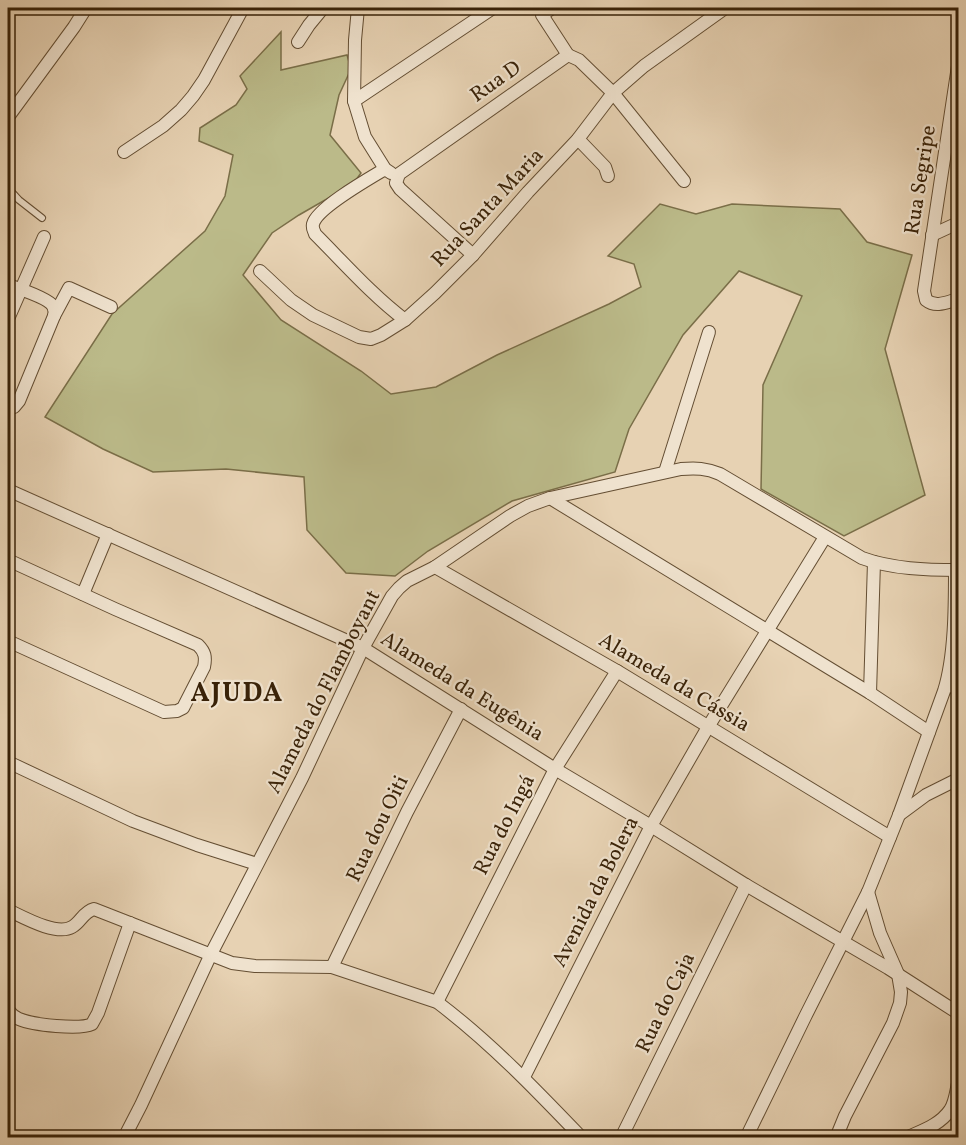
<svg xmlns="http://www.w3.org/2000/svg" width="966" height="1145" viewBox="0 0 966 1145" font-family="Vollkorn,serif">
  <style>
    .green { fill: #bbba89; stroke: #7a6e48; stroke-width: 1.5 }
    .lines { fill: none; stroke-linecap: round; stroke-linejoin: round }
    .lane-casing { stroke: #644e33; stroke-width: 8 }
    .street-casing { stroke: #644e33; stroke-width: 14 }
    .lane { stroke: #efe2ce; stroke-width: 6 }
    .street { stroke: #efe2ce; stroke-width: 12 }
    .labels { text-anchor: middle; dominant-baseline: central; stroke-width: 4.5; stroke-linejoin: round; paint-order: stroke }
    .street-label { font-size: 21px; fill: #392208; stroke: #efe2ce }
    .district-label { font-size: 27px; font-weight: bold; letter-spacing: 1.5px; fill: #392208; stroke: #efe2ce }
  </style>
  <rect width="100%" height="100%" fill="#e7d2b3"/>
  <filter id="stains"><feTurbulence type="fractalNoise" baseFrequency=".00333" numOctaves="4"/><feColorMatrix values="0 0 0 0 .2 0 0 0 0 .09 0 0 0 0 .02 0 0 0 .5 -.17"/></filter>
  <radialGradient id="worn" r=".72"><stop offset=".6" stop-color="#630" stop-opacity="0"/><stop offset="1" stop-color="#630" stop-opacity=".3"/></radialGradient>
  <polygon class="green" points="281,32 281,70 347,55 351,69 339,95 330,135 361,173 353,184 299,215 272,233 243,275 281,320 361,371 391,394 436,387 497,355 609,304 641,287 634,264 608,256 660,204 696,214 732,204 840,209 867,242 912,255 885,349 925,495 844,536 761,489 763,385 802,296 739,271 683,335 629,429 615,472 512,501 428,551 395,576 346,573 307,530 304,477 226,469 153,472 103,449 45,417 112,314 205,231 225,196 233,155 199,141 200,128 236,105 247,89 240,76"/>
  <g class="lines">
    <defs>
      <polyline id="lane" points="8,188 19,200 42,218"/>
      <g id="street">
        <polyline points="358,8 355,40 354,101 365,137 385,169 391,173"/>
        <polyline points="552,8 542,15 568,55"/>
        <polyline points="298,42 309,25 323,8"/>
        <path d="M958,66L924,291L926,300C936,308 947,302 958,299"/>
        <polyline points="354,101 493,8"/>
        <polyline points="8,117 74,27 86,8"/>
        <polyline points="578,139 605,167 608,176"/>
        <polyline points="124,152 163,126 181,110 193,96 204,80 243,8"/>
        <path d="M385,169C370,178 317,208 313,224C312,229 314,230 315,234C344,263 372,295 405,320"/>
        <polyline points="932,235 958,223"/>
        <polyline points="473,255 400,189 396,183 399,174 568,55 579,60 613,93 684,181"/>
        <polyline points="260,271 291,300 313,315 359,337 371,339 381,335 405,320 435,293 473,255 528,192 578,139 613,93 644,66 725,8"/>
        <path d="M8,285C17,288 48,298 53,306C55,310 55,312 54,316L19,401L14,407L8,408"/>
        <polyline points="54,316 69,288 111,307"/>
        <polyline points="8,319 44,237"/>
        <polyline points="665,472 709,332"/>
        <polyline points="8,490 363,648 555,769 651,826 746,885 888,968 958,1013"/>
        <polyline points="550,498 870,693 929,732"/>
        <path d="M8,560L115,609L198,645C205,652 206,657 204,667L183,708L177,711L164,712L8,641"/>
        <polyline points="435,567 617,671 890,837"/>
        <polyline points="83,594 108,534"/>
        <polyline points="948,680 958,692"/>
        <polyline points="870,693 874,562"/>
        <polyline points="8,762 133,821 197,845 257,864"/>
        <polyline points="899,815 926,795 958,779"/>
        <path d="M8,910C23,917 56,936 72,927C81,922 83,912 94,909L232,963L255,966L332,967L437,1002C490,1042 536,1090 582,1138"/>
        <polyline points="332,967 407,812 461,709"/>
        <polyline points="437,1002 555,769 617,671"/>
        <path d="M8,1010C11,1014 14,1017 19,1019C33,1025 80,1030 92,1024L98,1013L130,923"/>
        <polyline points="524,1077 651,826 708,727 825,537"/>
        <path d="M124,1138L141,1105L211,954L302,778L363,648L392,596L399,588L407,581L435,567L510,516L528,506L550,498L681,469C696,468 706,468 720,474L862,558C892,569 927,570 958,570"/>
        <polyline points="621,1138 746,885"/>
        <path d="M746,1138L805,1017L868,892L899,815L944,691C955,656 955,606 955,570"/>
        <polyline points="836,1138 845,1116 893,1023 900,1003 901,992 898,974 880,933 868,892"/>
        <path d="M906,1138C921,1131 940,1125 950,1110C955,1103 956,1092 958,1083"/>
      </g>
    </defs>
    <use href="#lane" class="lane-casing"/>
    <use href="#street" class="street-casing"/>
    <use href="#lane" class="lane"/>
    <use href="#street" class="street"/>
  </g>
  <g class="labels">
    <g class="street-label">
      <text transform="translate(496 82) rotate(-35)">Rua D</text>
      <text transform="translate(921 180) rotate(-81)">Rua Segripe</text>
      <text transform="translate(488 208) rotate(-47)">Rua Santa Maria</text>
      <text transform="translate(674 683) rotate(31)">Alameda da Cássia</text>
      <text transform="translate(462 687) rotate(32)">Alameda da Eugênia</text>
      <text transform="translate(324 692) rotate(-63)">Alameda do Flamboyant</text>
      <text transform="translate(505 825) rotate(-63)">Rua do Ingá</text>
      <text transform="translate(378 829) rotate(-64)">Rua dou Oiti</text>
      <text transform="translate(596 892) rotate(-63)">Avenida da Bolera</text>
      <text transform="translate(666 1003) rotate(-64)">Rua do Caja</text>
    </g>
    <g class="district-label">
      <text x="237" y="694">AJUDA</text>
    </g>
  </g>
  <rect width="966" height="1145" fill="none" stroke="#e7d2b3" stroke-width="30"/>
  <rect x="9" y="9" width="948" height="1127" fill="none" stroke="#392208" stroke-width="3"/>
  <rect x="15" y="15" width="936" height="1115" fill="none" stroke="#392208" stroke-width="1.5"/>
  <rect width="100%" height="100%" filter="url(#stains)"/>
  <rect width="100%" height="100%" fill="url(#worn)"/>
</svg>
